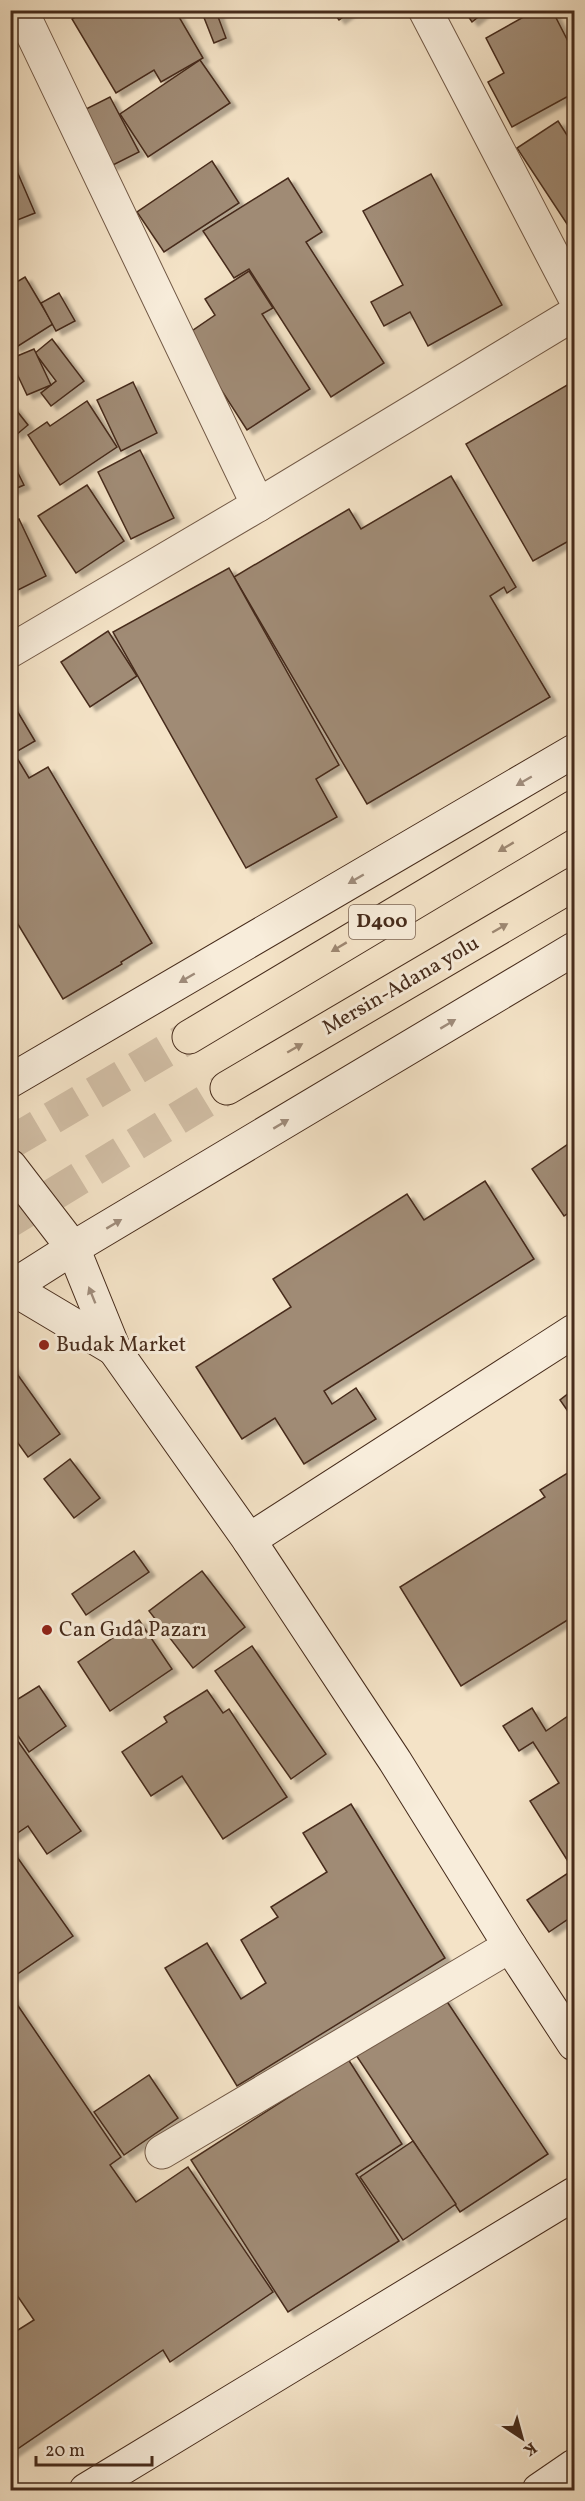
<svg xmlns="http://www.w3.org/2000/svg" width="585" height="2501" viewBox="0 0 585 2501" font-family="Vollkorn,serif">
  <style>
    .building { fill: #a08b74; stroke: #462b1b; stroke-width: 1.5; filter: url(#shadow) }
    .lines { fill: none; stroke-linecap: round; stroke-linejoin: round }
    .highway-tunnel { stroke: #d1bea5; stroke-width: 33; stroke-dasharray: 33 16; stroke-linecap: butt }
    .street-casing { stroke: #725946; stroke-width: 35 }
    .secondary-casing { stroke: #462b1b; stroke-width: 35 }
    .highway-casing { stroke: #462b1b; stroke-width: 35 }
    .street { stroke: #f8eddb; stroke-width: 33 }
    .secondary { stroke: #f8eddb; stroke-width: 33 }
    .highway { stroke: #f4e3c7; stroke-width: 33 }
    .oneway { fill: #9f8c7b }
    .oneway2 { fill: #9d8771 }
    .poi-dot { fill: #8f2418; stroke: #f8eddb; stroke-width: 2 }
    .labels { text-anchor: middle; dominant-baseline: central; stroke-width: 6; stroke-linejoin: round; paint-order: stroke }
    .shield { fill: #f8eddb; stroke: #7b6555; stroke-width: 1.5 }
    .shield-label { font-size: 20px; font-weight: bold; fill: #462b1b }
    .street-label { font-size: 21px; fill: #462b1b; stroke: #f8eddb }
    .poi-label { font-size: 21px; fill: #462b1b; stroke: #f8eddb; text-anchor: start }
  </style>
  <defs>
    <filter id="shadow"><feDropShadow dx="6" dy="4" stdDeviation="1.5" flood-color="#0004"/></filter>
  </defs>
  <rect width="100%" height="100%" fill="#f4e3c7"/>
  <filter id="stains"><feTurbulence type="fractalNoise" baseFrequency=".00333" numOctaves="4"/><feColorMatrix values="0 0 0 0 .2 0 0 0 0 .09 0 0 0 0 .02 0 0 0 .5 -.17"/></filter>
  <radialGradient id="worn" r=".72"><stop offset=".6" stop-color="#630" stop-opacity="0"/><stop offset="1" stop-color="#630" stop-opacity=".3"/></radialGradient>
  <g class="building">
    <polygon points="86,10 175,10 203,58 161,82 154,70 116,93 72,19"/>
    <polygon points="201,10 228,10 217,14 226,38 214,43"/>
    <polygon points="332,10 353,10 339,20"/>
    <polygon points="464,10 487,10 472,22"/>
    <polygon points="536,10 552,10 574,53 574,93 512,127 488,82 504,73 486,38"/>
    <polygon points="200,60 230,103 148,157 120,114"/>
    <polygon points="110,97 139,152 111,166 82,111"/>
    <polygon points="558,121 574,146 574,219 567,224 517,148"/>
    <polygon points="10,155 35,213 10,223"/>
    <polygon points="212,161 239,203 164,252 137,212"/>
    <polygon points="431,174 502,305 428,346 410,312 384,326 371,302 403,285 363,211"/>
    <polygon points="288,178 322,232 306,242 384,363 331,397 249,269 234,278 203,231"/>
    <polygon points="249,271 273,308 262,314 310,389 247,430 186,335 215,315 205,299"/>
    <polygon points="25,277 53,324 15,348 10,341 10,286"/>
    <polygon points="59,293 75,321 56,331 41,303"/>
    <polygon points="52,339 84,381 51,406 41,393 56,381 35,353"/>
    <polygon points="34,349 51,385 27,395 10,359"/>
    <polygon points="574,381 574,538 533,561 466,444"/>
    <polygon points="133,382 157,433 121,451 97,400"/>
    <polygon points="87,401 117,447 60,485 28,435 47,422 50,426"/>
    <polygon points="13,406 28,425 16,435 10,427 10,408"/>
    <polygon points="140,450 174,518 131,539 98,472"/>
    <polygon points="10,457 24,485 10,491"/>
    <polygon points="451,476 516,587 507,593 504,587 490,596 550,697 367,804 234,577 349,509 361,529"/>
    <polygon points="87,485 124,541 76,573 38,516"/>
    <polygon points="19,519 46,576 16,591 10,579 10,523"/>
    <polygon points="229,568 339,765 316,779 337,817 246,868 113,632"/>
    <polygon points="108,631 137,676 90,707 61,662"/>
    <polygon points="10,699 35,741 14,753 29,778 48,767 152,943 121,962 122,964 63,999 10,911"/>
    <polygon points="574,1140 574,1209 564,1216 532,1169"/>
    <polygon points="485,1181 534,1259 324,1391 332,1404 356,1388 376,1419 304,1464 275,1418 242,1439 196,1367 291,1307 273,1279 407,1194 424,1220"/>
    <polygon points="10,1364 60,1434 28,1457 10,1432"/>
    <polygon points="574,1389 574,1420 560,1400"/>
    <polygon points="70,1459 100,1498 74,1518 44,1479"/>
    <polygon points="574,1469 574,1616 461,1686 400,1587 545,1497 540,1490"/>
    <polygon points="134,1551 149,1572 86,1615 72,1594"/>
    <polygon points="202,1571 245,1627 193,1668 149,1611"/>
    <polygon points="139,1620 172,1669 110,1711 78,1662"/>
    <polygon points="252,1646 326,1754 291,1779 215,1671"/>
    <polygon points="39,1686 66,1726 29,1752 10,1724 10,1704"/>
    <polygon points="207,1690 223,1713 229,1709 287,1797 223,1839 182,1776 151,1796 122,1752 167,1722 164,1717"/>
    <polygon points="532,1708 546,1731 574,1712 574,1871 530,1801 559,1783 533,1742 519,1751 503,1726"/>
    <polygon points="10,1730 81,1831 47,1854 28,1826 10,1838"/>
    <polygon points="351,1804 445,1958 237,2086 165,1968 207,1943 241,1999 266,1983 241,1940 278,1917 271,1907 327,1872 303,1833"/>
    <polygon points="10,1847 73,1936 10,1979"/>
    <polygon points="568,1873 574,1883 574,1915 549,1932 527,1900"/>
    <polygon points="10,1994 121,2157 110,2165 136,2202 188,2167 273,2292 170,2362 163,2350 10,2454 10,2335 34,2320 10,2285"/>
    <polygon points="442,1994 548,2154 460,2212 354,2052"/>
    <polygon points="348,2059 402,2144 356,2174 399,2241 288,2312 191,2160"/>
    <polygon points="149,2075 178,2118 124,2155 94,2112"/>
    <polygon points="413,2141 456,2204 403,2240 360,2177"/>
  </g>
  <g class="lines">
    <g class="highway-tunnel">
      <polyline points="10,1143 189,1037"/>
      <polyline points="10,1221 227,1088"/>
    </g>
    <defs>
      <g id="street">
        <polyline points="21,10 258,505"/>
        <polyline points="425,10 574,296"/>
        <polyline points="10,651 258,505 574,314"/>
        <polyline points="162,2152 510,1946"/>
      </g>
      <g id="secondary">
        <polyline points="10,1081 574,751"/>
        <polyline points="10,1166 73,1248 114,1349 249,1540 395,1761 510,1946 574,2044"/>
        <polyline points="10,1287 114,1349"/>
        <polyline points="10,1288 73,1248 574,949"/>
        <polyline points="249,1540 574,1331"/>
        <polyline points="86,2490 574,2194"/>
        <polyline points="539,2490 574,2466"/>
      </g>
      <g id="highway">
        <polyline points="189,1037 574,807"/>
        <polyline points="227,1088 574,884"/>
      </g>
    </defs>
    <use href="#street" class="street-casing"/>
    <use href="#secondary" class="secondary-casing"/>
    <use href="#highway" class="highway-casing"/>
    <use href="#street" class="street"/>
    <use href="#secondary" class="secondary"/>
    <use href="#highway" class="highway"/>
  </g>
  <defs><path id="oneway-solid" d="M-6-.8H1V-3.2L6.5 0L1 3.2V.8H-6Z" transform="scale(1.5)"/></defs>
  <g class="oneway">
    <use href="#oneway-solid" transform="translate(524 781) rotate(150)"/>
    <use href="#oneway-solid" transform="translate(356 879) rotate(150)"/>
    <use href="#oneway-solid" transform="translate(187 978) rotate(150)"/>
    <use href="#oneway-solid" transform="translate(448 1024) rotate(-31)"/>
    <use href="#oneway-solid" transform="translate(281 1124) rotate(-31)"/>
    <use href="#oneway-solid" transform="translate(114 1224) rotate(-31)"/>
    <use href="#oneway-solid" transform="translate(92 1295) rotate(-112)"/>
  </g>
  <g class="oneway2">
    <use href="#oneway-solid" transform="translate(506 847) rotate(149)"/>
    <use href="#oneway-solid" transform="translate(500 928) rotate(-30)"/>
    <use href="#oneway-solid" transform="translate(339 947) rotate(149)"/>
    <use href="#oneway-solid" transform="translate(295 1048) rotate(-30)"/>
  </g>
  <g class="poi-dot">
    <circle cx="44" cy="1345" r="6"/>
    <circle cx="47" cy="1630" r="6"/>
  </g>
  <g class="labels">
    <rect class="shield" x="349" y="905" width="66" height="34" rx="4.5"/>
    <g class="shield-label">
      <text x="382" y="922">D400</text>
    </g>
    <g class="street-label">
      <text transform="translate(401 986) rotate(-30)">Mersin-Adana yolu</text>
    </g>
    <g class="poi-label">
      <text x="56" y="1345">Budak Market</text>
      <text x="59" y="1630">Can Gıda Pazarı</text>
    </g>
  </g>
  <rect width="585" height="2501" fill="none" stroke="#f4e3c7" stroke-width="36"/>
  <rect x="12" y="12" width="561" height="2477" fill="none" stroke="#462b1b" stroke-width="3"/>
  <rect x="18" y="18" width="549" height="2465" fill="none" stroke="#462b1b" stroke-width="1.5"/>
  <g transform="translate(522 2438) rotate(144)" stroke="#f8eddb" stroke-width="4.5" paint-order="stroke">
  <path d="M0-4.5L10 22L0 15L-10 22Z" fill="#462b1b"/>
  <text y="-9" font-size="16" font-weight="bold" text-anchor="middle" fill="#462b1b">K</text>
  </g>
  <path d="M36 2456v9h116v-9" fill="none" stroke="#462b1b" stroke-width="3"/>
  <text x="45" y="2456" font-size="18" fill="#462b1b" stroke="#f8eddb" stroke-width="4.5" paint-order="stroke">20 m</text>
  <rect width="100%" height="100%" filter="url(#stains)"/>
  <rect width="100%" height="100%" fill="url(#worn)"/>
</svg>
